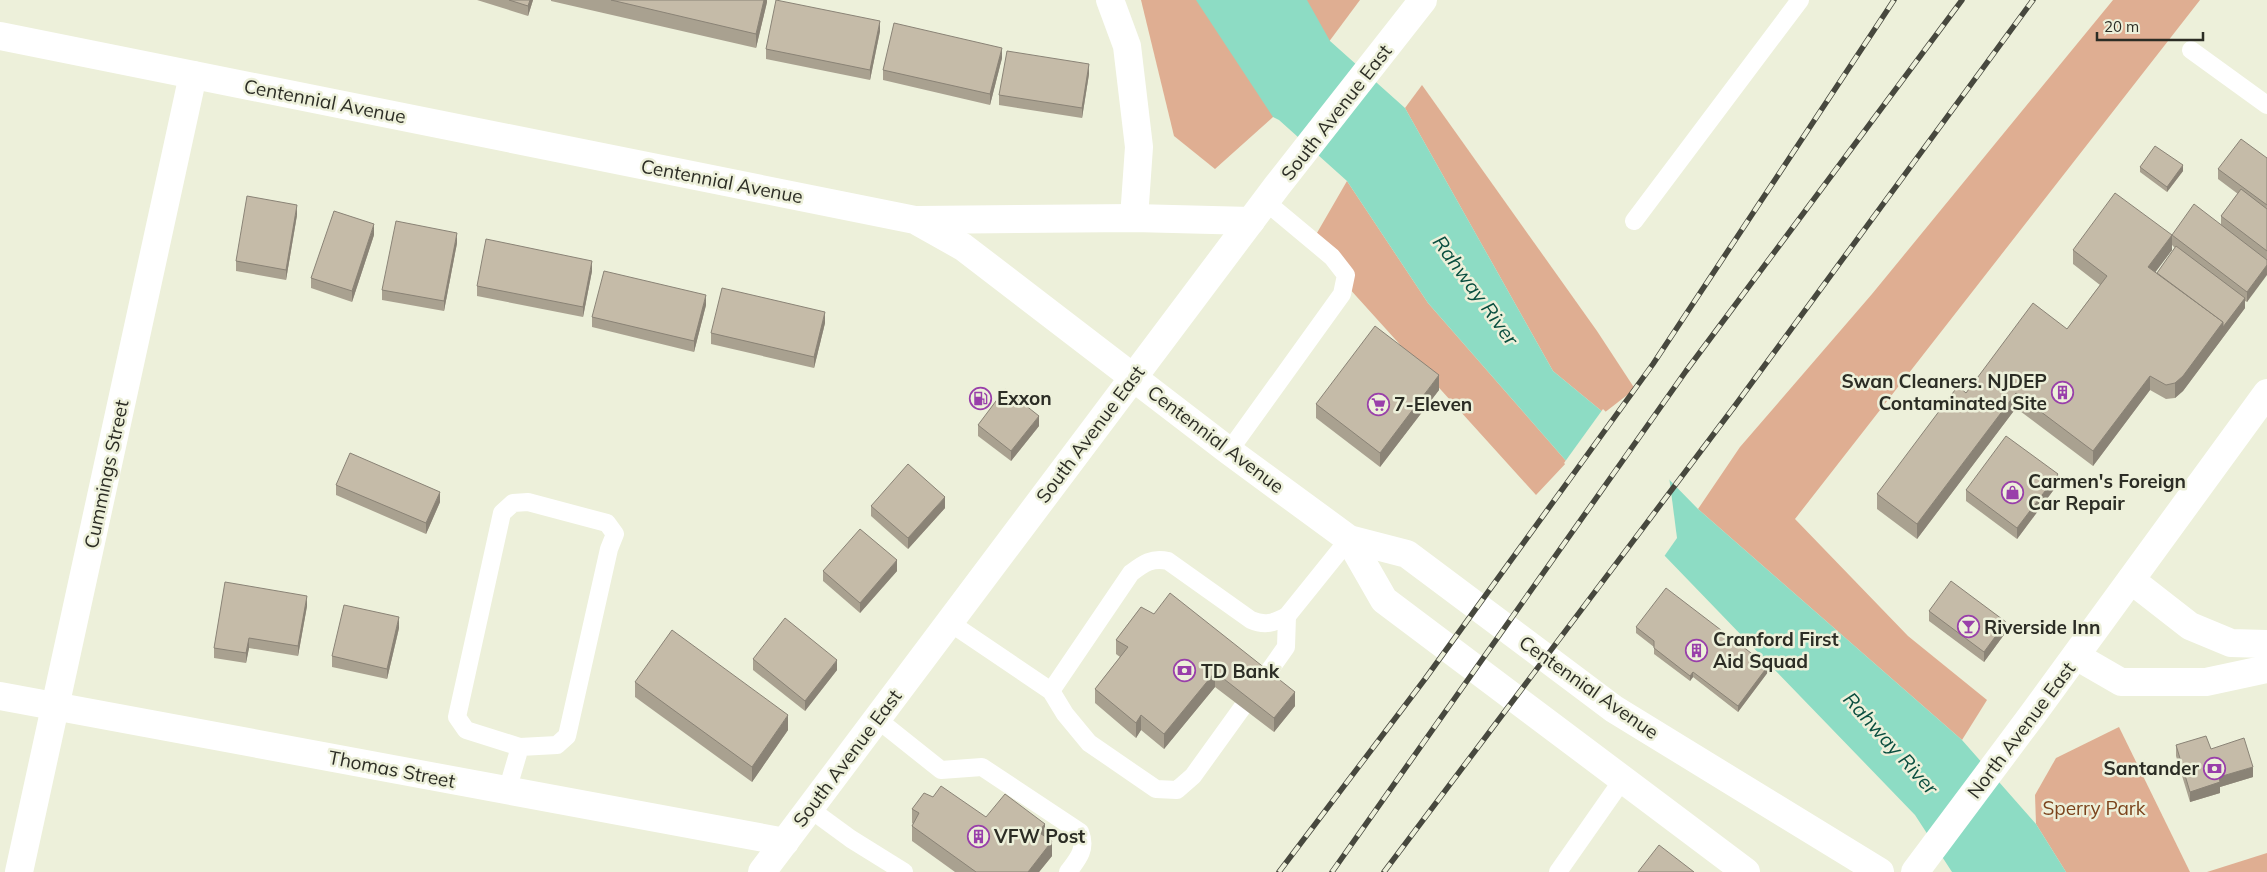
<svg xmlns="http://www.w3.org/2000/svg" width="2267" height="872" viewBox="0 0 2267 872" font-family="Mulish,sans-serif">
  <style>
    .green { fill: #dfae92 }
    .water { fill: #8ddcc4 }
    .pier { fill: #edf0da }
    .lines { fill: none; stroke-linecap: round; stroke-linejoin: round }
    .lane { stroke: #fff; stroke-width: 18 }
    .street { stroke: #fff; stroke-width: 28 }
    .secondary { stroke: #fff; stroke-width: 28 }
    .rail-casing { stroke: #47483e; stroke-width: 5.5 }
    .rail { stroke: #edf0da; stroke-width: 4; stroke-dasharray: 11; stroke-linecap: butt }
    .wall { fill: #a9a190; fill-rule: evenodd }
    .shaded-wall { fill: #8a8376 }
    .building { fill: #c5bba8; stroke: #8a8376 }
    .labels { text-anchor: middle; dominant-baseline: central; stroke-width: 5; stroke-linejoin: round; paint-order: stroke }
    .street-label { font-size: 19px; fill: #2c2d25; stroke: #edf0da }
    .poi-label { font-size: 19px; font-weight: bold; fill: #2c2d25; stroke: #edf0da; text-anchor: start }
    .park-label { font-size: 19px; fill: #7b431c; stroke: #edf0da }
    .water-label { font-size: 20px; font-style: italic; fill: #094e3f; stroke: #edf0da }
  </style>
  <rect width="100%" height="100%" fill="#edf0da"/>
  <g class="green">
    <polygon points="1141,0 1360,0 1273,117 1215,169 1174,136"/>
    <polygon points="2113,0 2200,0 1795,519 1908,636 1987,700 1962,740 1698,509 1740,447 1872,294"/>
    <polygon points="1422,85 1597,331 1635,389 1604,413 1553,371 1405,108"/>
    <polygon points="1347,181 1428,303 1567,462 1536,495 1310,245"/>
    <polygon points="2119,727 2190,872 2066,872 2036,824 2035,795 2056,758"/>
    <polygon points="2267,853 2267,872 2207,872"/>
  </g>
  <polygon class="water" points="1196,0 1307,0 1330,41 1405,108 1553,371 1604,413 1698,509 1962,740 2036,824 2066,872 1952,872 1915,815 1662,553 1567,462 1428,303 1347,181 1279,120 1273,117"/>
  <polygon class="pier" points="1603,409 1669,476 1677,538 1663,558 1564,463"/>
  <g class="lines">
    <g class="lane">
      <polyline points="2191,50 2267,105"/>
      <polyline points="1634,221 1800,0"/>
      <polyline points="1229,451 1342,294 1346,275 1332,257 1266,202"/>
      <polyline points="949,622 1051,691 1065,714 1089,743 1156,789 1177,790 1193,776 1242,708"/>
      <polyline points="1262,681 1286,647 1287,616"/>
      <path d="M1051,691L1131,573C1143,564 1152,557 1168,561L1251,620C1265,626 1274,623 1287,616L1349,539"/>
      <path d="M877,719L941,770L982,767L1080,832C1087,849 1078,859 1068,872"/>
      <polyline points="507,791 520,747 466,730 457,717 502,513 513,503 528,502 607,523 615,534 609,549 567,736 557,745 520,747"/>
      <polyline points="810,809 851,839 904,872"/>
      <polyline points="1558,872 1623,779"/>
    </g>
    <g class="street">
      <polyline points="1110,0 1127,46 1139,147 1134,218"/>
      <polyline points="0,696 785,842"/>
      <polyline points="19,872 193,75"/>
    </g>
    <g class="secondary">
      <polyline points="0,36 915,220 963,247 1229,451 1349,539 1407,554 1614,709 1880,872"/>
      <polyline points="917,220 1134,218 1251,221"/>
      <polyline points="1349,539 1384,600 1746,872"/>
      <polyline points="2131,580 2190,626 2231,643 2267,644"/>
      <polyline points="2076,656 2121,682 2206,682 2267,669"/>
      <polyline points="762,872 1277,186 1423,0"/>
      <polyline points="1915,872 2033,714 2267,393"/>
    </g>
    <defs>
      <g id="rail">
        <polyline points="1279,872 1425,679 1653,364 1894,0"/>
        <polyline points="1332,872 1686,371 1962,0"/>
        <polyline points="1384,872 1734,407 2033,0"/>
      </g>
    </defs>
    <use href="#rail" class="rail-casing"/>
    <use href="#rail" class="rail"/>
  </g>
  <g class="wall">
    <polygon points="477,0 533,0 528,16"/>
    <polygon points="551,0 767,0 767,2 756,48 551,1"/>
    <polygon points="880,31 870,80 766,59 766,49"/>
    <polygon points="1002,58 990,105 883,80 883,70"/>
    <polygon points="1089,74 1082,118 999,105 999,95"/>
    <path d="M2267,158V265L2247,302L2245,301V308L2183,391L2175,398L2166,399L2150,390L2093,466L2016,408L1917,539L1877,509V494L1966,393L2067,329L2100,285L2073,264V250L2172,235L2221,225V216L2238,194L2218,179V169ZM2172,245L2175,248L2157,273L2155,272L2172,250Z"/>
    <polygon points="2140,167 2183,171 2167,192 2140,172"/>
    <polygon points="297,215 286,280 236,271 236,261"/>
    <polygon points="374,235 352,302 311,288 311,278"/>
    <polygon points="457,243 444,311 382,300 382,290"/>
    <polygon points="592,271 583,317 477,296 477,286"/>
    <polygon points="706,305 694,352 592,327 592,317"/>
    <polygon points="825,323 814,368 711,344 711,333"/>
    <polygon points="1439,390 1380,467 1316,418 1316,404"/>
    <polygon points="978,425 1039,426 1011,461 978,436"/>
    <polygon points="2058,484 2017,539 1966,501 1966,490"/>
    <polygon points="336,485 440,502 426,534 336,495"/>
    <polygon points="871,506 945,508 908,549 871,516"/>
    <polygon points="823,571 897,571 860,613 823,581"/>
    <polygon points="307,606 298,656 249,648 246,663 214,658 214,648"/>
    <polygon points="1141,607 1295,706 1274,732 1215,687 1164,749 1141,730 1136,738 1095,703 1095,689 1120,657 1116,654 1116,640"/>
    <polygon points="1929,611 2006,632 1984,662 1929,621"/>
    <polygon points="1636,627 1768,672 1738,712 1693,677 1690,681 1654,654 1654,647 1636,633"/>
    <polygon points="399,628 387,679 332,667 332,656"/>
    <polygon points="753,659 837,670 805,711 753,670"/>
    <polygon points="635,682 788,730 752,782 635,697"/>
    <polygon points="2176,745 2211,749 2253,777 2220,787 2220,793 2190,802 2176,756"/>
    <polygon points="933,797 986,817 1045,837 1052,856 1039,872 955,872 912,841 912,826 913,824 912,823 912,809"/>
  </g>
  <g class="shaded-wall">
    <polygon points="530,0 533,0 528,16 528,6"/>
    <polygon points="764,0 767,0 767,2 756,48 756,34"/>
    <polygon points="880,21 880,31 870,80 870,70"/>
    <polygon points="1002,48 1002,58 990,105 990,94"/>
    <polygon points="1089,64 1089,74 1082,118 1082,108"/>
    <polygon points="2183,165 2183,171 2167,192 2167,187"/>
    <polygon points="297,205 297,215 286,280 286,270"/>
    <polygon points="374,224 374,235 352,302 352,291"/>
    <polygon points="457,233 457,243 444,311 444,301"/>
    <polygon points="2172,235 2172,250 2148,282 2148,267"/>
    <polygon points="592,261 592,271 583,317 583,307"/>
    <polygon points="2267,265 2267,275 2247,302 2247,292"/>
    <polygon points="706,295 706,305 694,352 694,341"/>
    <polygon points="2245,298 2245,308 2183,391 2175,398 2175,383 2223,322"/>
    <polygon points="825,312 825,323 814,368 814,357"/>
    <polygon points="1439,375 1439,390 1380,467 1380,453"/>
    <polygon points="2150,376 2150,390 2093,466 2093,451"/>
    <polygon points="2016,393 2016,408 1917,539 1917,524"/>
    <polygon points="1039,416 1039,426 1011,461 1011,451"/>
    <polygon points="2058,474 2058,484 2017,539 2017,528"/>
    <polygon points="440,492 440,502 426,534 426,523"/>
    <polygon points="945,497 945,508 908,549 908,538"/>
    <polygon points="897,560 897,571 860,613 860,603"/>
    <polygon points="307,596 307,606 298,656 298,646"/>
    <polygon points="399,617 399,628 387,679 387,669"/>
    <polygon points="2006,622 2006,632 1984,662 1984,652"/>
    <polygon points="249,638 249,648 246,663 246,653"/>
    <polygon points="837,660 837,670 805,711 805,701"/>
    <polygon points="1768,666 1768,672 1738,712 1738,706"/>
    <polygon points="1215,672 1215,687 1164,749 1164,734"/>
    <polygon points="1693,672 1693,677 1690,681 1690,676"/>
    <polygon points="1295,692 1295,706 1274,732 1274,718"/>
    <polygon points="788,715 788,730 752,782 752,767"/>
    <polygon points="1141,715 1141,730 1136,738 1136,723"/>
    <polygon points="2253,767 2253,777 2220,787 2220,793 2190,802 2190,792 2219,777"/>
    <polygon points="1045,824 1045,839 1038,832"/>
    <polygon points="1052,841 1052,856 1039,872 1028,872"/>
  </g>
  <g class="building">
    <polygon points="509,0 530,0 528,6"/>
    <polygon points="611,0 764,0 756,34"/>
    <polygon points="776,0 880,21 870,70 766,49"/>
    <polygon points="894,23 1002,48 990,94 883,70"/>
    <polygon points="1007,51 1089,64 1082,108 999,95"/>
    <polygon points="2241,139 2267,158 2267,205 2218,169"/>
    <polygon points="2155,146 2183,165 2167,187 2140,167"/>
    <polygon points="2241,189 2267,209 2267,251 2221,216"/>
    <polygon points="2115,193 2172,235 2148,267 2223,322 2183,376 2175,383 2166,385 2150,376 2093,451 2016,393 1917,524 1877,494 1958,386 1966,393 2033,303 2067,329 2107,276 2073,250"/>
    <polygon points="247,196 297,205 286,270 236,261"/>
    <polygon points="2194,204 2267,260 2267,265 2247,292 2172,235"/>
    <polygon points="334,211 374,224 352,291 311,278"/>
    <polygon points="396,221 457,233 444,301 382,290"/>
    <polygon points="486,239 592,261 583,307 477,286"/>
    <polygon points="2176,246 2245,298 2223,327 2223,322 2157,273"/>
    <polygon points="604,271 706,295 694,341 592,317"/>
    <polygon points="722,288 825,312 814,357 711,333"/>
    <polygon points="1375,326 1439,375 1380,453 1316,404"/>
    <polygon points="1005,389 1039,416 1011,451 978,425"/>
    <polygon points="2006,436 2058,474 2017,528 1966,490"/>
    <polygon points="350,453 440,492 426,523 336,485"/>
    <polygon points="908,464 945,497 908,538 871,506"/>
    <polygon points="860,529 897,560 860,603 823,571"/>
    <polygon points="1951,581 2006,622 1984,652 1929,611"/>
    <polygon points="225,582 307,596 298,646 249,638 246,653 214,648"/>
    <polygon points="1666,588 1768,666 1738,706 1693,672 1690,676 1654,648 1654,641 1636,627"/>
    <polygon points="1170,593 1295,692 1274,718 1215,672 1164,734 1141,715 1136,723 1095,689 1128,647 1116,640 1141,607 1154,614"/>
    <polygon points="344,605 399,617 387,669 332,656"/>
    <polygon points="785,618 837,660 805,701 753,659"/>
    <polygon points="672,630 788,715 752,767 635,682"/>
    <polygon points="2206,736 2211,749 2244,738 2253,767 2219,777 2220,782 2190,792 2176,745"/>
    <polygon points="941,786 986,817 1005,794 1045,824 1038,832 1052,841 1028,872 976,872 912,826 919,813 912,809 924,793 933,797"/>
    <polygon points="1659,845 1694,872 1638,872"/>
  </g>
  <defs>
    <symbol id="building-ring" viewBox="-11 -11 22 22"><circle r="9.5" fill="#edf0da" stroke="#993faa" stroke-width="1.5"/><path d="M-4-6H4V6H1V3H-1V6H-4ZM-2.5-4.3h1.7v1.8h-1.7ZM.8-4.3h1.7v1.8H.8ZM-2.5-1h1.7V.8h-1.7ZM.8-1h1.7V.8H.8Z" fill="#993faa"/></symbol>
    <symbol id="fuel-ring" viewBox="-11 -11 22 22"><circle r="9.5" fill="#edf0da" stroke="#993faa" stroke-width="1.5"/><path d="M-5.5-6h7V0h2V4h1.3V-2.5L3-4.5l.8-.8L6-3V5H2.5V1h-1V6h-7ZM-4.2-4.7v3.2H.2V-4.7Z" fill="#993faa"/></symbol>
    <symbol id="supermarket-ring" viewBox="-11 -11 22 22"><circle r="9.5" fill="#edf0da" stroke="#993faa" stroke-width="1.5"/><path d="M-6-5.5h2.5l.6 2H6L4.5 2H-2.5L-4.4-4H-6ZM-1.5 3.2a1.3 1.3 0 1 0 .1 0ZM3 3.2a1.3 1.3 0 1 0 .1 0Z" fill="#993faa"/></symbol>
    <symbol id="shop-ring" viewBox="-11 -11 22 22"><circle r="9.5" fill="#edf0da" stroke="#993faa" stroke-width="1.5"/><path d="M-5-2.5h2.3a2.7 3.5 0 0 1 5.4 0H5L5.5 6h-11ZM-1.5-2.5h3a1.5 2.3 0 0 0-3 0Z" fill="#993faa"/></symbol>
    <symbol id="bar-ring" viewBox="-11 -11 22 22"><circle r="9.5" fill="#edf0da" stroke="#993faa" stroke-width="1.5"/><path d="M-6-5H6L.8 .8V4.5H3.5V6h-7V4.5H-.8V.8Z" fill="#993faa"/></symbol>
    <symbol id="bank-ring" viewBox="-11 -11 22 22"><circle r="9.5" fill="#edf0da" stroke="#993faa" stroke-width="1.5"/><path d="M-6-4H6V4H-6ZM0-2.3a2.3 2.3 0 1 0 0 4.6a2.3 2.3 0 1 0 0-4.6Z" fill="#993faa"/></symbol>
  </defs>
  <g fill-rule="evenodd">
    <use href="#building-ring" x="2050" y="380" width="25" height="25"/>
    <use href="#fuel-ring" x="968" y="386" width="25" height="25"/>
    <use href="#supermarket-ring" x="1366" y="392" width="25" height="25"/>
    <use href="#shop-ring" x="2000" y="480" width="25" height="25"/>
    <use href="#bar-ring" x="1956" y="614" width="25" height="25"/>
    <use href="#building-ring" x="1684" y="638" width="25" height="25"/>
    <use href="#bank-ring" x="1172" y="658" width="25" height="25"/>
    <use href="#bank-ring" x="2202" y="756" width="25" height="25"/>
    <use href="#building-ring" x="966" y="824" width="25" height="25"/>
  </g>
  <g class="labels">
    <g class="street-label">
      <text transform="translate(325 101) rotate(11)">Centennial Avenue</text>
      <text transform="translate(1336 112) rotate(-52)">South Avenue East</text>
      <text transform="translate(722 181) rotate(11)">Centennial Avenue</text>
      <text transform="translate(1090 434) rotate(-53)">South Avenue East</text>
      <text transform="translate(1216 439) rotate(37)">Centennial Avenue</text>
      <text transform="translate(106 474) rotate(-78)">Cummings Street</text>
      <text transform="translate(1589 687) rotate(35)">Centennial Avenue</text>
      <text transform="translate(2021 730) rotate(-53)">North Avenue East</text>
      <text transform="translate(847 758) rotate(-53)">South Avenue East</text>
      <text transform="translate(392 769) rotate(11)">Thomas Street</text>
    </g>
    <g class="poi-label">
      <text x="2047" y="381" text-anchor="end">Swan Cleaners. NJDEP<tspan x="2047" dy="22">Contaminated Site</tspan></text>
      <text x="997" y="398">Exxon</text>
      <text x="1394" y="404">7-Eleven</text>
      <text x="2028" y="481">Carmen's Foreign<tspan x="2028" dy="22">Car Repair</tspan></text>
      <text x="1984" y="627">Riverside Inn</text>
      <text x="1713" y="639">Cranford First<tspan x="1713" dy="22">Aid Squad</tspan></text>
      <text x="1201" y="671">TD Bank</text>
      <text x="2199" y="768" text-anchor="end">Santander</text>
      <text x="994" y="836">VFW Post</text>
    </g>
    <g class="park-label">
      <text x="2094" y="808">Sperry Park</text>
    </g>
    <g class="water-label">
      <text transform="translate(1476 290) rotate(54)">Rahway River</text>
      <text transform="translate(1891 743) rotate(48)">Rahway River</text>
    </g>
  </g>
  <path d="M2097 32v8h106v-8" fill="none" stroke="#2c2d25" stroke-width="2.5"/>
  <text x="2104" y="32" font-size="15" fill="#2c2d25" stroke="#edf0da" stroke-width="4" paint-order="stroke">20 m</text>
</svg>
